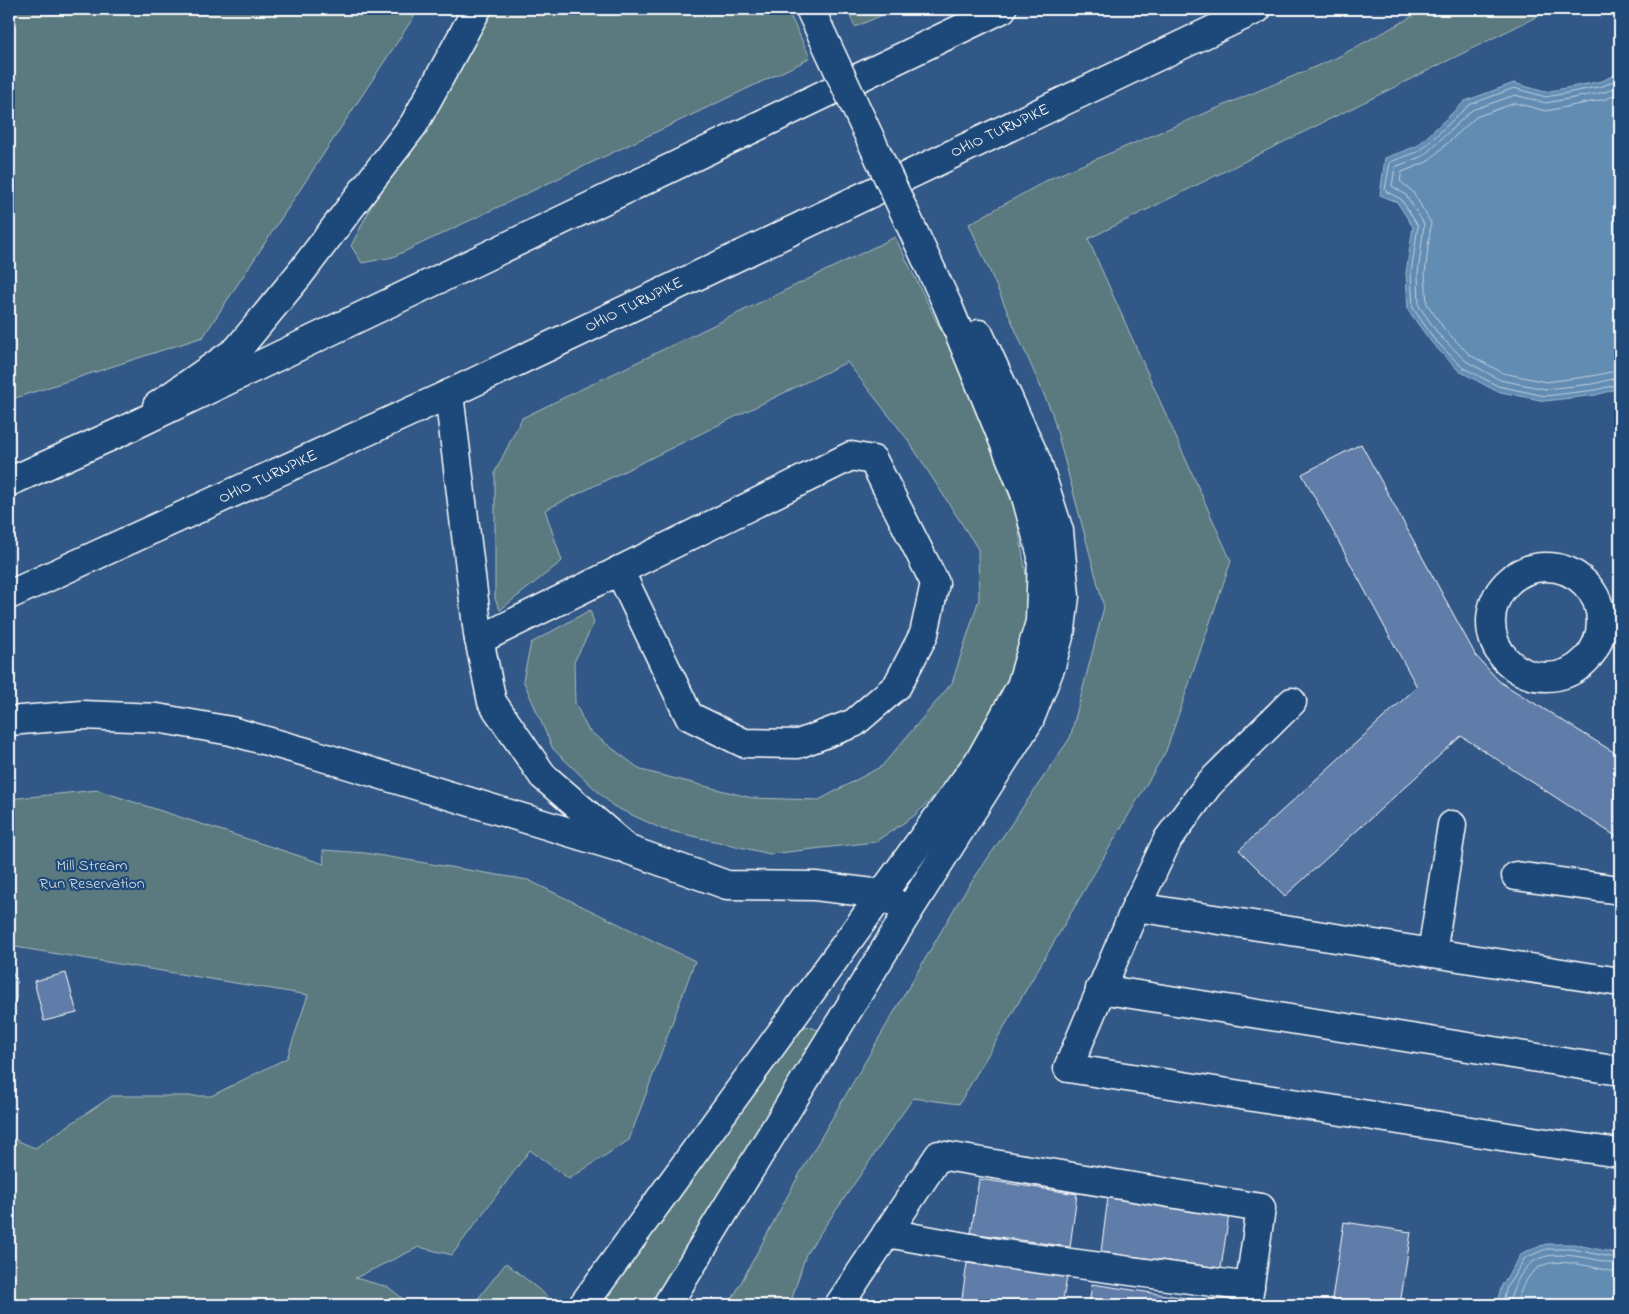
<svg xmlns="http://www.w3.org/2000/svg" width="1629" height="1314" viewBox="0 0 1629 1314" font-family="'Indie Flower',sans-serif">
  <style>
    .green { fill: #5a7a7f; stroke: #acbcbf }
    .water { fill: #628cb2; stroke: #a1bad1 }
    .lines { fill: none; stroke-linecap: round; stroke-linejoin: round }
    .shore { stroke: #c0d1e0; stroke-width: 1 }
    .building { fill: #607ca8; stroke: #fff }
    .minor-casing { stroke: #fff; stroke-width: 31 }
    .highway-casing { stroke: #fff; stroke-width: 31 }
    .minor { stroke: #1f4a7a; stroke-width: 28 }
    .highway { stroke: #1f4a7a; stroke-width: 28 }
    .highway-bridge-casing { stroke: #fff; stroke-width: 31; stroke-linecap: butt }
    .highway-bridge { stroke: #1f4a7a; stroke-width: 28 }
    .labels { text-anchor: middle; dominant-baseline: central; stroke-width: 4.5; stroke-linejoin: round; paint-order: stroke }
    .street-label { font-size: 16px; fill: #fff; stroke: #1f4a7a }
    .park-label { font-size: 16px; fill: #d6dedf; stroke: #1f4a7a }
  </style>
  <rect width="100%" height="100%" fill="#325887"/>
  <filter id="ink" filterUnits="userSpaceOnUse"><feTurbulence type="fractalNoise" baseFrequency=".02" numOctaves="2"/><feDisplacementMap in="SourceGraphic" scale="10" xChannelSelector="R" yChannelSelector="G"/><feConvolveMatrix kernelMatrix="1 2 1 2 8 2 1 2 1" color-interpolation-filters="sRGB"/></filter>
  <g filter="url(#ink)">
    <g class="green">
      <polygon points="9,9 419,9 203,337 9,400"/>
      <polygon points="489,9 787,9 810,57 801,63 393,257 362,263 351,246 389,172"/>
      <polygon points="847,9 896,9 855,27"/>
      <polygon points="1426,9 1552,9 1088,239 1231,561 1166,751 959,1104 913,1098 806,1254 790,1305 729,1305 795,1182 960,899 1070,738 1104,607 1052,413 969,224 1051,178 1334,59"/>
      <polygon points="895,237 962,373 1016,513 1032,612 1012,686 957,774 914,816 875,842 770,854 662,829 613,806 553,749 523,680 531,643 590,610 594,623 574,662 575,703 588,730 641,770 752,798 819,800 882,766 952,683 979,599 978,549 908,440 847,362 545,510 562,561 500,610 495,599 495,472 522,418"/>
      <polygon points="97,790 324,864 323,850 365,853 528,880 695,961 629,1140 569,1179 530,1150 452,1255 419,1247 355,1278 388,1287 411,1305 9,1305 9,1137 35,1148 112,1096 211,1096 287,1058 308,995 9,946 9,799"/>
      <polygon points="806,1026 821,1031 650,1305 599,1305 790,1040"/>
      <polygon points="506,1263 548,1297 542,1305 473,1305"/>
    </g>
    <g class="water">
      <polygon points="1620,72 1620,388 1596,395 1545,401 1496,391 1459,371 1431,342 1408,310 1406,273 1413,227 1397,202 1380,195 1385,158 1417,146 1465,101 1514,83 1545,92 1602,81"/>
      <polygon points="1546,1244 1573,1244 1620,1254 1620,1305 1496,1305 1502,1285 1522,1253"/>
    </g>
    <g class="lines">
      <g class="shore">
        <polyline points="1620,78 1603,86 1546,97 1514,88 1469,105 1420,151 1390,162 1385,190 1387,192 1401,199 1418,226 1411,273 1413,308 1434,339 1462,367 1498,386 1545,396 1595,390 1620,384"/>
        <polyline points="1620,85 1605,92 1546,103 1515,95 1472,110 1423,156 1395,167 1392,186 1406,195 1424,224 1418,274 1419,306 1439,335 1466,361 1500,380 1545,389 1593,384 1620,377"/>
        <polyline points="1620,93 1606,99 1546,111 1515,103 1476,117 1427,162 1402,172 1400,181 1413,192 1431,223 1425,274 1427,304 1445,330 1470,355 1503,373 1546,382 1592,376 1620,370"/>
        <polyline points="1502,1305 1507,1287 1525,1258 1546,1249 1572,1249 1620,1259"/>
        <path d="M1508,1305C1524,1253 1543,1250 1593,1259C1602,1261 1611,1264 1620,1265"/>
        <path d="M1516,1305C1530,1258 1550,1258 1593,1267C1602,1269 1611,1272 1620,1272"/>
      </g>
    </g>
    <g class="building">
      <polygon points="1361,444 1476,656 1500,682 1620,756 1620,839 1461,736 1285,896 1239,850 1417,687 1302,474"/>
      <polygon points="9,963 16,981 16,999 9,1017"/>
      <polygon points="66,973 77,1013 44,1021 34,981"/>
      <polygon points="979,1179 1077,1194 1070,1247 971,1233"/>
      <polygon points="1108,1197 1229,1214 1221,1268 1101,1252"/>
      <polygon points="1344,1222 1411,1232 1400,1305 1331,1305"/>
      <polygon points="967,1263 1067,1277 1062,1305 961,1305"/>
      <polygon points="1092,1284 1213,1302 1213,1305 1089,1305"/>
    </g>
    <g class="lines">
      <defs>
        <g id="minor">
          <polyline points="449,394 478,634 492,702 543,776 629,850 727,885 815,886 882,894 908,912"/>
          <polyline points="157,406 237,350 299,275 414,124 477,9"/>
          <circle cx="1546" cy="622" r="55"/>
          <polyline points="479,640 851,456 873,460 935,583 924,634 897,686 854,723 798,744 744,743 689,716 619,570"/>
          <polyline points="1292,702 1209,784 1168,839 1136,907 1068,1068 1540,1142 1620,1153"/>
          <polyline points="9,721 82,715 157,718 231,731 313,754 618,847"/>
          <polyline points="1516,876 1620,890"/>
          <polyline points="1136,907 1620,982"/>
          <polyline points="1432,953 1452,825"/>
          <polyline points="1100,989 1620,1071"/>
          <polyline points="887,1233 1004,1254 1250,1287"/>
          <polyline points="839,1305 939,1155 1261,1208 1247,1305"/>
        </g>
        <g id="highway">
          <polyline points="9,482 118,433 1002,9"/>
          <polyline points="9,595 449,394 1257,9"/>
          <polyline points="583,1305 981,758 1021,686 1040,622 1042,556 1025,493 948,306"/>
          <polyline points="667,1305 908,912 1029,721 1051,666 1061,629 1065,596 1059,531 1037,462 979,334"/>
        </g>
      </defs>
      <use href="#minor" class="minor-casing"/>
      <use href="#highway" class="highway-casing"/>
      <use href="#minor" class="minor"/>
      <use href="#highway" class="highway"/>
      <defs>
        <polyline id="highway-bridge" points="810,9 948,306"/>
      </defs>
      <use href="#highway-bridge" class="highway-bridge-casing"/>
      <use href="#highway-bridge" class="highway-bridge"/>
    </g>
  </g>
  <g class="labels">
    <g class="street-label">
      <text transform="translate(1000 131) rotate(-25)">OHIO TURNPIKE</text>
      <text transform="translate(634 305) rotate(-26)">OHIO TURNPIKE</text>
      <text transform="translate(268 477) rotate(-25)">OHIO TURNPIKE</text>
    </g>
    <g class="park-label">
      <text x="92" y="866">Mill Stream<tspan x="92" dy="18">Run Reservation</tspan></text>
    </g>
  </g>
  <rect width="1629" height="1314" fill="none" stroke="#1f4a7a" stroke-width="30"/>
  <rect x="15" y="15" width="1599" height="1284" fill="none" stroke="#fff" stroke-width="2" filter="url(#ink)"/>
</svg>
